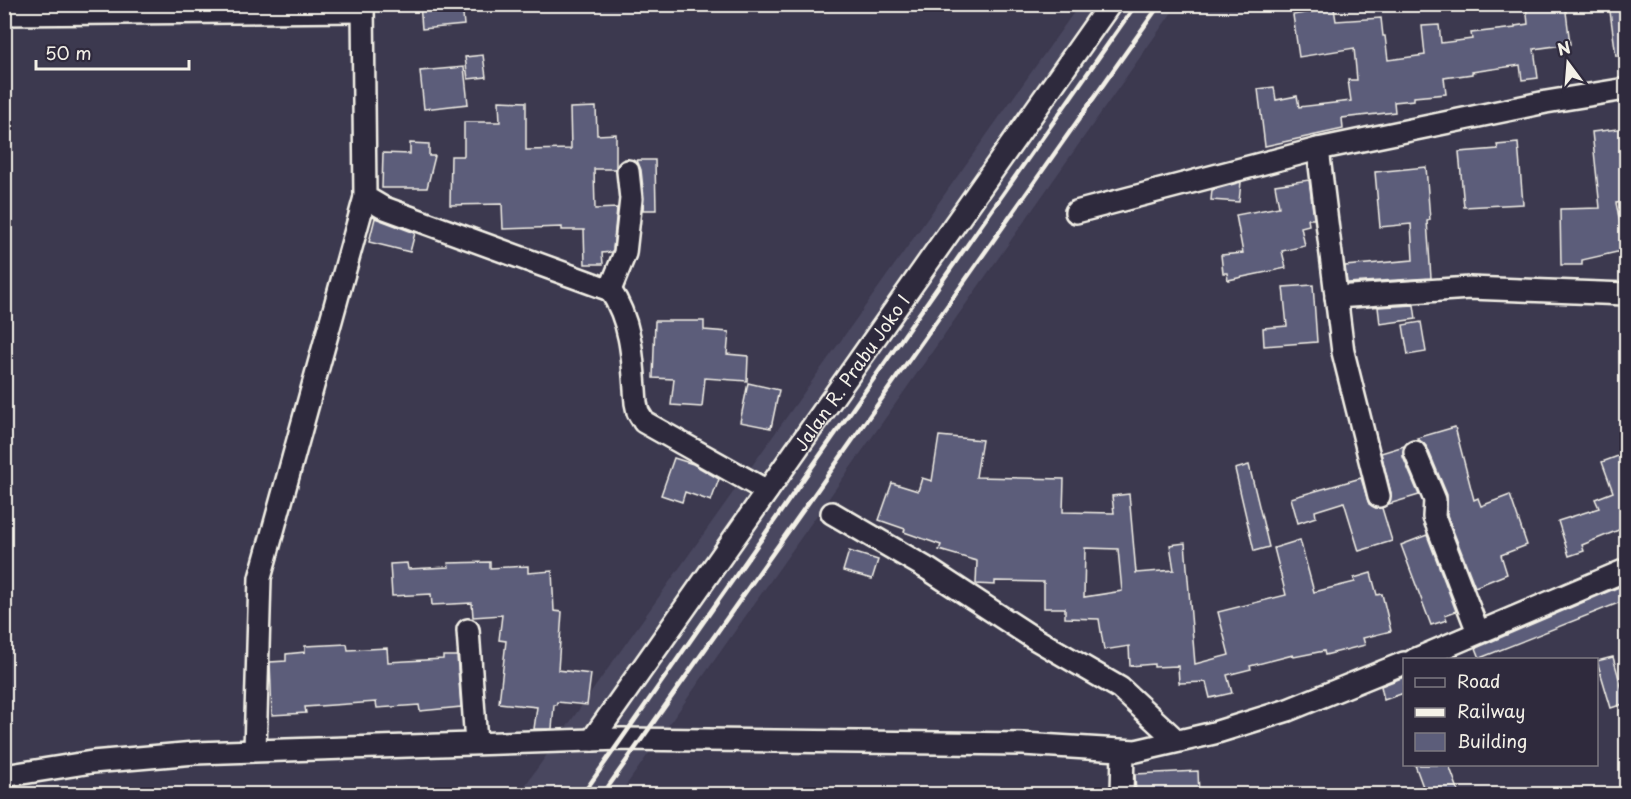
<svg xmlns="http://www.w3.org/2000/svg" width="1631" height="799" viewBox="0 0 1631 799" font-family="'Playpen Sans',sans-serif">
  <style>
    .built { fill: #49475f }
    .building { fill: #5c5d7a; stroke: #f4f1e8; stroke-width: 1.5; fill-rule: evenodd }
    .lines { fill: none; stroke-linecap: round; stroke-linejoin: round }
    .minor-casing { stroke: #f4f1e8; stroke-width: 26 }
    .minor { stroke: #2f2a3d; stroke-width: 21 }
    .rail { stroke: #f4f1e8; stroke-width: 4.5 }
    .labels { text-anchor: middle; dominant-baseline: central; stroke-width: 4.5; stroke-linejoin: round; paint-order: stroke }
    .street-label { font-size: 18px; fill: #f4f1e8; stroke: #2f2a3d }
  </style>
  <rect width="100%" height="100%" fill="#3c394f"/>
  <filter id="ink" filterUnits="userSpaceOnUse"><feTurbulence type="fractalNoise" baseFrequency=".0167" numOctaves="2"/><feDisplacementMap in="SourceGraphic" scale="12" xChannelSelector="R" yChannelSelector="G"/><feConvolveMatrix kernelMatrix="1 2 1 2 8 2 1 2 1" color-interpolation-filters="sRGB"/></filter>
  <g filter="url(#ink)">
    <polygon class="built" points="1079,5 1177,5 620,794 519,794"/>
    <g class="building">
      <polygon points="420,4 462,4 464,25 422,29"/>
      <polygon points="1526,4 1565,4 1570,44 1534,49 1538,78 1522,80 1520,65 1472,72 1472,74 1444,78 1446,94 1414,97 1414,100 1394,102 1395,112 1342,118 1343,129 1265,146 1258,89 1274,87 1276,100 1297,96 1299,107 1351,101 1348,80 1357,80 1354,48 1299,57 1293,15 1334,8 1336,21 1381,18 1383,36 1385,36 1388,60 1425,55 1422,26 1439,25 1441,43 1472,39 1471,33 1515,28 1515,26 1528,24"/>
      <polygon points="1609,4 1626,4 1626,56 1616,56"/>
      <polygon points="483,55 486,77 468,79 465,57"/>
      <polygon points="464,67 468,104 424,109 420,71"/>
      <polygon points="499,101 526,102 526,150 571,149 570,108 596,107 597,135 616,134 616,169 594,169 595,209 617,208 613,250 611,252 602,253 603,264 585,264 584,230 562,230 562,227 503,229 502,204 450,205 451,156 464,156 464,122 500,122"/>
      <polygon points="1626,128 1626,202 1616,203 1626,250 1582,260 1582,265 1561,265 1560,209 1600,208 1592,132"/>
      <polygon points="410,143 429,144 429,156 435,156 427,188 382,188 383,153 410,154"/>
      <polygon points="1518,143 1523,204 1464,207 1459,152 1498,149 1497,145"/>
      <polygon points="637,160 655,160 656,210 643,210 644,198 641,170"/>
      <polygon points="1426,167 1430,220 1427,221 1431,278 1347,283 1345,266 1413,260 1411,224 1380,227 1375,172"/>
      <polygon points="1309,180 1314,219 1308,219 1309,225 1301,227 1305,246 1282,251 1286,268 1228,280 1227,273 1223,273 1221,255 1243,253 1236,215 1279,207 1275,185"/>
      <polygon points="1241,182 1239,202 1211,200 1212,190"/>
      <polygon points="375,218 415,233 410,252 369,242"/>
      <polygon points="1313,285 1317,342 1264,346 1263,328 1287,326 1283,287"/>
      <polygon points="1414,305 1416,319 1380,324 1378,307"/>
      <polygon points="655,321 704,321 704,330 729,332 727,354 748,356 747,381 705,378 702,407 671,405 674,379 653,378"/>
      <polygon points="1421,322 1426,352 1408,355 1403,325"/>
      <polygon points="748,383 779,390 771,428 740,422"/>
      <polygon points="1455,427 1474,500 1478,498 1481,506 1510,495 1527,545 1501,555 1507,574 1475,587 1447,515 1447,495 1427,447 1417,438"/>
      <path d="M939,436L982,440L976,477L1064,479L1063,512L1114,513L1112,496L1129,494L1136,573L1174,570L1170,545L1185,543L1195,664L1229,655L1218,612L1286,595L1274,548L1300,540L1314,592L1355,582L1354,578L1371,573L1377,595L1382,594L1391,631L1363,638L1365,645L1325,655L1324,651L1294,657L1293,655L1250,666L1251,669L1227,675L1232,693L1210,698L1206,682L1179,683L1178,666L1154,667V664L1130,666L1129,646L1104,650L1099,619L1065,618V608H1044V582L995,581V585L976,584L977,561L939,550L941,545L904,532L905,529L879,520L892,483L918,491L922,478L932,481ZM1085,548L1118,549L1122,591L1084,597Z"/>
      <polygon points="1404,446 1403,457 1419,495 1389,504 1391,493 1381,453"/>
      <polygon points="1626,453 1626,527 1582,545 1584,551 1569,556 1558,521 1599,508 1595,499 1613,492 1602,462"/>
      <polygon points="674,458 693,464 719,479 711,501 685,492 682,502 661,495"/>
      <polygon points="1249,465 1269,547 1254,551 1235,469"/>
      <polygon points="1361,478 1369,504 1376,508 1382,508 1392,541 1359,551 1344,502 1315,511 1316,517 1298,523 1291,498"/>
      <polygon points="1427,535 1456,611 1445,615 1447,620 1431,625 1401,545"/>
      <polygon points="849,551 878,560 872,579 843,571"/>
      <polygon points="490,562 490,568 528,566 528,573 552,571 554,611 562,612 558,670 591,674 587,705 557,702 556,705 554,705 552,729 534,729 537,707 499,703 506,641 499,640 502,615 473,617 472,603 432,605 431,594 392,596 390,564 407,563 408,569 449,567 448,563"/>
      <polygon points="1626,584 1626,600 1480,658 1476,648"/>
      <polygon points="347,644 348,650 387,648 388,662 443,659 443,656 457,656 461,707 420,711 419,705 377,708 376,702 305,707 306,713 272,715 270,662 286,661 286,654 305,652 305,646"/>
      <polygon points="1613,657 1626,703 1611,708 1597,661"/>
      <polygon points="1404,677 1404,693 1384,700 1381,686"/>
      <polygon points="1415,765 1449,765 1460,795 1426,795"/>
      <polygon points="1198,771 1199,795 1136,795 1135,774"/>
    </g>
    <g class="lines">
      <defs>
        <g id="minor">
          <path d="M363,4L365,197L382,207L610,290C633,323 633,365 636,403L638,412L644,422L767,491"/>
          <polyline points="4,14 363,11"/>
          <polyline points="1318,149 1343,352 1379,496"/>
          <polyline points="1076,212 1318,149 1546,102 1626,89"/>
          <polyline points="610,290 625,253 631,199 628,171"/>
          <polyline points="1336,297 1470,288 1626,294"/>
          <polyline points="1415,452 1435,500 1434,517 1478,632"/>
          <polyline points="832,513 928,569 1032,637 1120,688 1177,741"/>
          <polyline points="468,630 476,743"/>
          <polyline points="1414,660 1626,570"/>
          <path id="s1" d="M592,740L1110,4"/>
          <polyline points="255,750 260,578 365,197"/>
          <polyline points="4,776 92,762 195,753 622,739 1023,744 1136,751 1214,733 1288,710 1404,663"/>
          <polyline points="1122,794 1123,751"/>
        </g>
      </defs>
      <use href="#minor" class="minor-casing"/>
      <use href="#minor" class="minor"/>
      <g class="rail">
        <polyline points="583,794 1136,4"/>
        <polyline points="603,794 1160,4"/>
      </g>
    </g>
  </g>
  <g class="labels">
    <g class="street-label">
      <text stroke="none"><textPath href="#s1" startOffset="450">Jalan R. Prabu Joko I</textPath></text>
    </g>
  </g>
  <rect width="1631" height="799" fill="none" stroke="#2f2a3d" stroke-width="24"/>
  <rect x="12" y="12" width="1607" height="775" fill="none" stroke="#f4f1e8" stroke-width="2" filter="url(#ink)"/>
  <rect x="1403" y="658" width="195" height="108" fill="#2f2a3d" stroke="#7e7a81" stroke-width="1.5"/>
  <rect x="1415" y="678" width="30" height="9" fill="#2f2a3d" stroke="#7e7a81" stroke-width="1.5"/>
  <text x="1457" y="688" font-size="18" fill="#f4f1e8">Road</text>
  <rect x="1415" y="708" width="30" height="9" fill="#f4f1e8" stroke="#7e7a81" stroke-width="1.5"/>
  <text x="1457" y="718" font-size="18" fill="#f4f1e8">Railway</text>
  <rect x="1415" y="733" width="30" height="18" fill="#5c5d7a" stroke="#7e7a81" stroke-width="1.5"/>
  <text x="1457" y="748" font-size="18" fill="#f4f1e8">Building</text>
  <g transform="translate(1568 63) rotate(344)" stroke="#2f2a3d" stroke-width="4.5" paint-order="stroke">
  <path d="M0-4.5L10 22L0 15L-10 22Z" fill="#f4f1e8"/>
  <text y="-9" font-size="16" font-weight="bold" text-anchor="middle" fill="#f4f1e8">N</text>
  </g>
  <path d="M36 60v9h153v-9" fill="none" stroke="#f4f1e8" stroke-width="3"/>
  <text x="45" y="60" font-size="18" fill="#f4f1e8" stroke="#2f2a3d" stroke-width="4.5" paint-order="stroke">50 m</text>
</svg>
